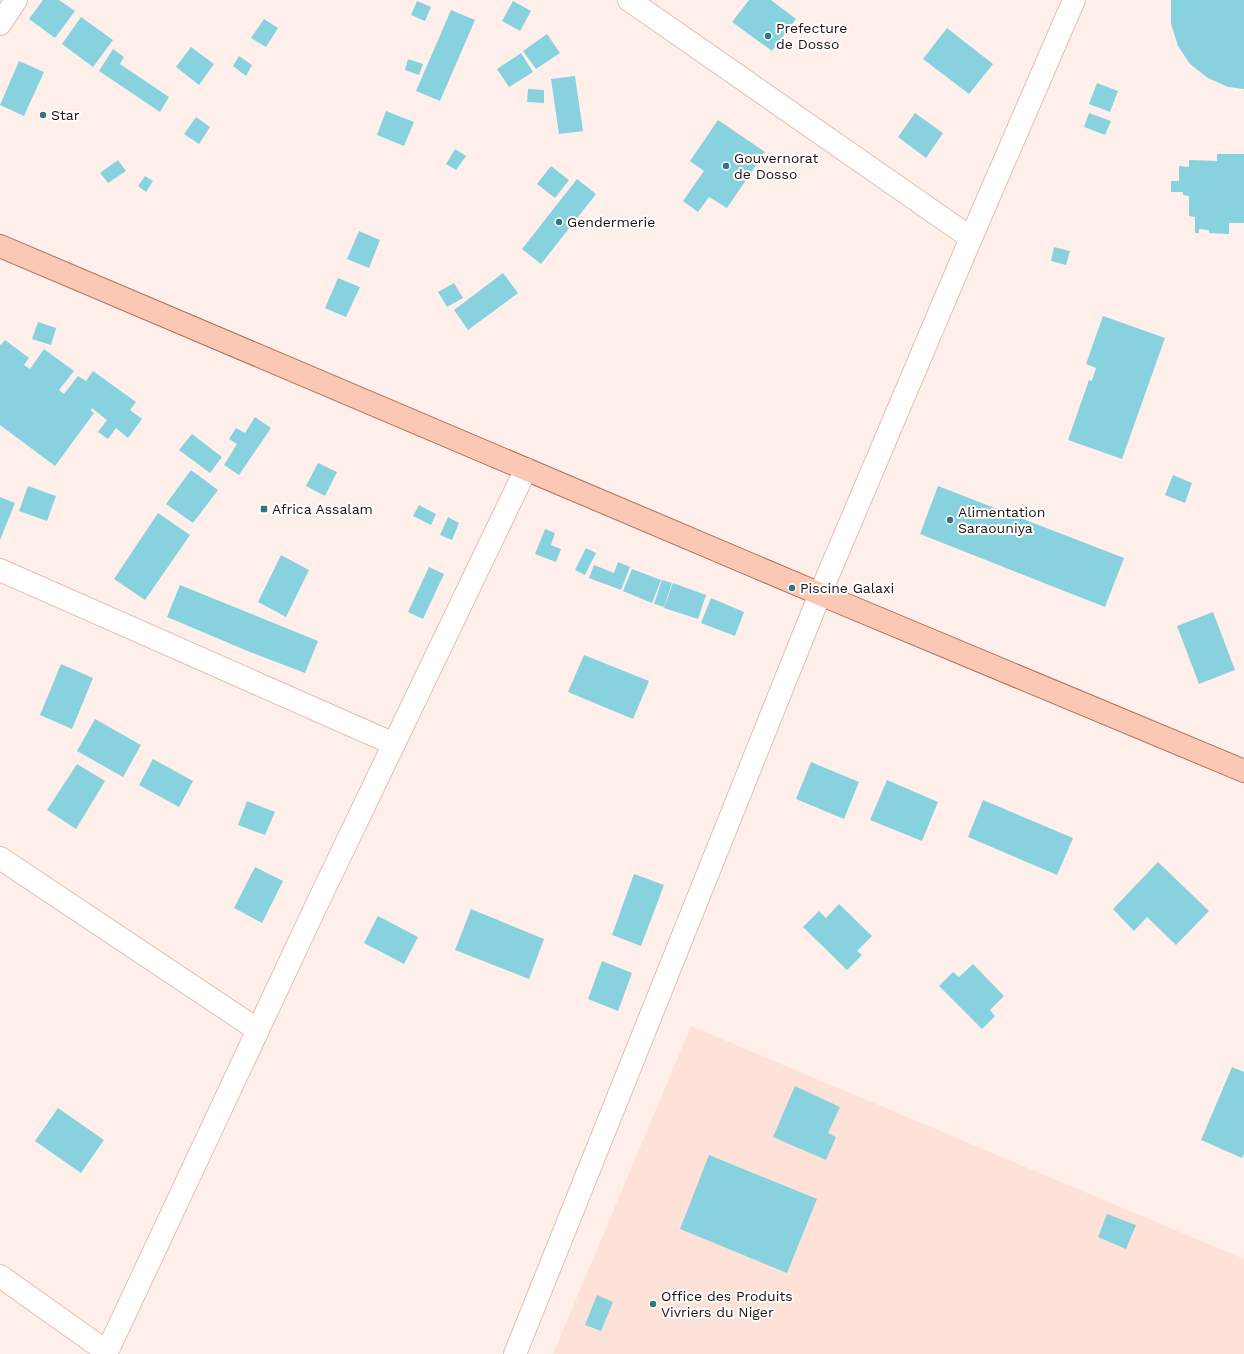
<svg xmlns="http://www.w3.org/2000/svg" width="1244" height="1354" viewBox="0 0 1244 1354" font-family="'Work Sans',sans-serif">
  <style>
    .built { fill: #fee2d8 }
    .building { fill: #88d2df }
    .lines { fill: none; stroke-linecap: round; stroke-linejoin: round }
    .minor-casing { stroke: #e4beb1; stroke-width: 24 }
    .major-casing { stroke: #ac705a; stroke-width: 24 }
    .minor { stroke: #fff; stroke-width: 22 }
    .major { stroke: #fbc8b5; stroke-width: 22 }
    .poi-dot { fill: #317783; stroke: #fff; stroke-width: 1.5 }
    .labels { text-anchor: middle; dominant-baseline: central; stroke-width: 4; stroke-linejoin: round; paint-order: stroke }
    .poi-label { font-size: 14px; fill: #1e110d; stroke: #fff; text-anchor: start }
  </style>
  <rect width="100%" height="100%" fill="#ffefea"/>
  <polygon class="built" points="691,1026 1244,1259 1244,1354 553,1354"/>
  <g class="building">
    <polygon points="43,0 59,0 75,11 55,38 29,19"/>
    <polygon points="749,0 771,0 796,19 772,51 732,22"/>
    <polygon points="1171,0 1244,0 1244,89 1228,87 1208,78 1190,64 1178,46 1171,24"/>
    <polygon points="417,1 431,7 425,21 411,15"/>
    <polygon points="513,1 531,11 520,31 502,21"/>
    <polygon points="451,10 475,20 440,101 416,91"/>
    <polygon points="81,17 113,40 93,67 62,44"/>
    <polygon points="264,19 278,28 266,47 251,38"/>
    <polygon points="947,28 993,64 969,94 923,59"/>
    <polygon points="547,34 560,53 536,69 523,51"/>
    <polygon points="191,47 214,64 199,85 176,67"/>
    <polygon points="113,49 124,57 120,64 169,97 160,112 99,71"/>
    <polygon points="521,53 533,72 509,87 497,69"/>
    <polygon points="239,56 252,65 246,76 233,66"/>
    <polygon points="408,59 423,64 419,75 405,70"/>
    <polygon points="19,61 44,72 24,116 0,105"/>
    <polygon points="575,76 583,131 559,134 551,79"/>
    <polygon points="1097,83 1118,91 1110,112 1089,104"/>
    <polygon points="528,89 544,90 544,103 527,102"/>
    <polygon points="386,111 414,122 404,146 377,135"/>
    <polygon points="915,113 943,133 926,158 898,137"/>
    <polygon points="1089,113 1111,121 1105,135 1084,127"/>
    <polygon points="196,117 210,127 199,144 184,134"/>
    <polygon points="718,120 765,152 727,208 709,197 698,212 683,201 704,171 690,161"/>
    <polygon points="455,149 466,156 456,170 446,164"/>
    <polygon points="1217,154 1244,154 1244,223 1229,223 1229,234 1209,233 1209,230 1199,229 1199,233 1195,233 1195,217 1189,216 1189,196 1183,195 1183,192 1171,192 1171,181 1179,181 1179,166 1189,167 1189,160 1217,161"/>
    <polygon points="118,160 126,171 108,183 100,173"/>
    <polygon points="551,166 569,180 555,198 537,184"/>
    <polygon points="145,176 153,181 146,192 138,186"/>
    <polygon points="577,179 596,194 541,264 522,249"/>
    <polygon points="359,231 380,240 369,268 347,259"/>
    <polygon points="1054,247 1070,251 1066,265 1051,261"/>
    <polygon points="503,273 518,293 468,330 454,310"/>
    <polygon points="338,278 360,287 346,317 325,308"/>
    <polygon points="454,283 463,298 447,307 438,292"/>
    <polygon points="1103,316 1165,338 1122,459 1068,440 1089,380 1092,381 1096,368 1086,364"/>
    <polygon points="38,322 56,328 51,345 32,339"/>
    <polygon points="5,340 29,358 24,365 30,369 44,349 74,371 59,390 64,394 78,376 86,381 93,371 136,402 130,410 142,419 128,438 116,428 108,439 98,432 107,420 92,408 91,411 94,413 55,466 0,425 0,344 1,345"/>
    <polygon points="255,417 271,428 239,475 224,465 237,444 229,439 236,428 245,433"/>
    <polygon points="192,434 222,457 210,473 179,450"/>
    <polygon points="318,463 337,472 325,496 306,486"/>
    <polygon points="191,470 218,490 193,523 166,504"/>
    <polygon points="1173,475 1192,483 1185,503 1165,495"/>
    <polygon points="28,486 56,496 47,521 19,511"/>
    <polygon points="938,486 1124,558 1105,607 920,534"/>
    <polygon points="0,497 15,503 0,540"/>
    <polygon points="419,505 436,514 431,525 413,516"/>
    <polygon points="158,513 190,535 145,600 114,579"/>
    <polygon points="448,517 459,523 452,540 440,535"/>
    <polygon points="545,529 555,533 551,545 561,549 556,562 535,554"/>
    <polygon points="586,548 596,553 585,575 575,570"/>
    <polygon points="281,555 309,570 286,617 258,602"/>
    <polygon points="618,562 630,567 621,590 589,578 594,565 614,573"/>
    <polygon points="429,567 444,574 423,619 408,612"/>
    <polygon points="632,569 661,580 652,603 623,591"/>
    <polygon points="662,580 672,583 664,607 654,604"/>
    <polygon points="673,583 706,595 698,619 664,608"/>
    <polygon points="180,585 318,641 305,673 250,652 167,617"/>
    <polygon points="711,598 744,612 735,636 701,623"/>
    <polygon points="1213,612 1235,670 1199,684 1177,626"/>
    <polygon points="584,655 649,681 633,719 568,692"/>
    <polygon points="61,664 93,678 72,729 40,715"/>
    <polygon points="95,719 141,745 123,777 77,751"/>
    <polygon points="153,759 193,781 179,807 139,785"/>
    <polygon points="811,762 859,782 844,819 796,799"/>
    <polygon points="77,764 105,781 76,829 47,810"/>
    <polygon points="887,780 938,802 922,841 870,820"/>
    <polygon points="983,800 1073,838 1057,875 968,837"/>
    <polygon points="247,801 275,812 265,835 238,825"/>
    <polygon points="1158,862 1209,911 1176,945 1147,917 1134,931 1113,909"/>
    <polygon points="255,867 283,881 262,923 234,908"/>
    <polygon points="634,874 664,885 641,946 612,935"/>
    <polygon points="839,904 872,936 857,951 862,955 847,970 803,927 819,911 826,918"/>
    <polygon points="471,909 544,939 529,979 455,950"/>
    <polygon points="378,916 418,937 404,964 364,943"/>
    <polygon points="602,961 632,973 618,1011 588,999"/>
    <polygon points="973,964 1004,996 990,1010 995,1016 982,1029 939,986 953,972 959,977"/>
    <polygon points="1232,1067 1244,1072 1244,1154 1242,1158 1201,1140"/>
    <polygon points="795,1086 840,1107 828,1133 836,1137 826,1160 773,1137"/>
    <polygon points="58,1108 104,1140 81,1173 35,1141"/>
    <polygon points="709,1155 817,1199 787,1273 680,1229"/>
    <polygon points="1107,1214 1136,1225 1126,1249 1098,1237"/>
    <polygon points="597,1295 613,1302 601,1331 585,1325"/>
  </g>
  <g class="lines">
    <defs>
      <g id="minor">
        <polyline points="629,0 971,238"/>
        <polyline points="0,24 16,0"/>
        <polyline points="0,570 394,744"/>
        <polyline points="0,858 258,1030"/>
        <polyline points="0,1276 107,1352"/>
        <polyline points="106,1354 317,904 526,469"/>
        <polyline points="515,1354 820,594 971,238 1074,0"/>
      </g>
      <polyline id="major" points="0,246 820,594 1244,771"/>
    </defs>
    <use href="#minor" class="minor-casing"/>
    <use href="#major" class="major-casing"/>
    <use href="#minor" class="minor"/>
    <use href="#major" class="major"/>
  </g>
  <g class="poi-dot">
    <circle cx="768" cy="36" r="4"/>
    <circle cx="43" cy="115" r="4"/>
    <circle cx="726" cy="166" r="4"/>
    <circle cx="559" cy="222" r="4"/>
    <rect x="260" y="505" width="8" height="8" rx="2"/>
    <circle cx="950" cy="520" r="4"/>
    <circle cx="792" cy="588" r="4"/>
    <circle cx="653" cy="1304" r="4"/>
  </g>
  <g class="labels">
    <g class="poi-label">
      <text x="776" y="28">Prefecture<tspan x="776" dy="16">de Dosso</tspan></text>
      <text x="51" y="115">Star</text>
      <text x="734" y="158">Gouvernorat<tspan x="734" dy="16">de Dosso</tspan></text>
      <text x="567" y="222">Gendermerie</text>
      <text x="272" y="509">Africa Assalam</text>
      <text x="958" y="512">Alimentation<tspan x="958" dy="16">Saraouniya</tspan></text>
      <text x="800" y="588">Piscine Galaxi</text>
      <text x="661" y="1296">Office des Produits<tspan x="661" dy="16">Vivriers du Niger</tspan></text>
    </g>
  </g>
</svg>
